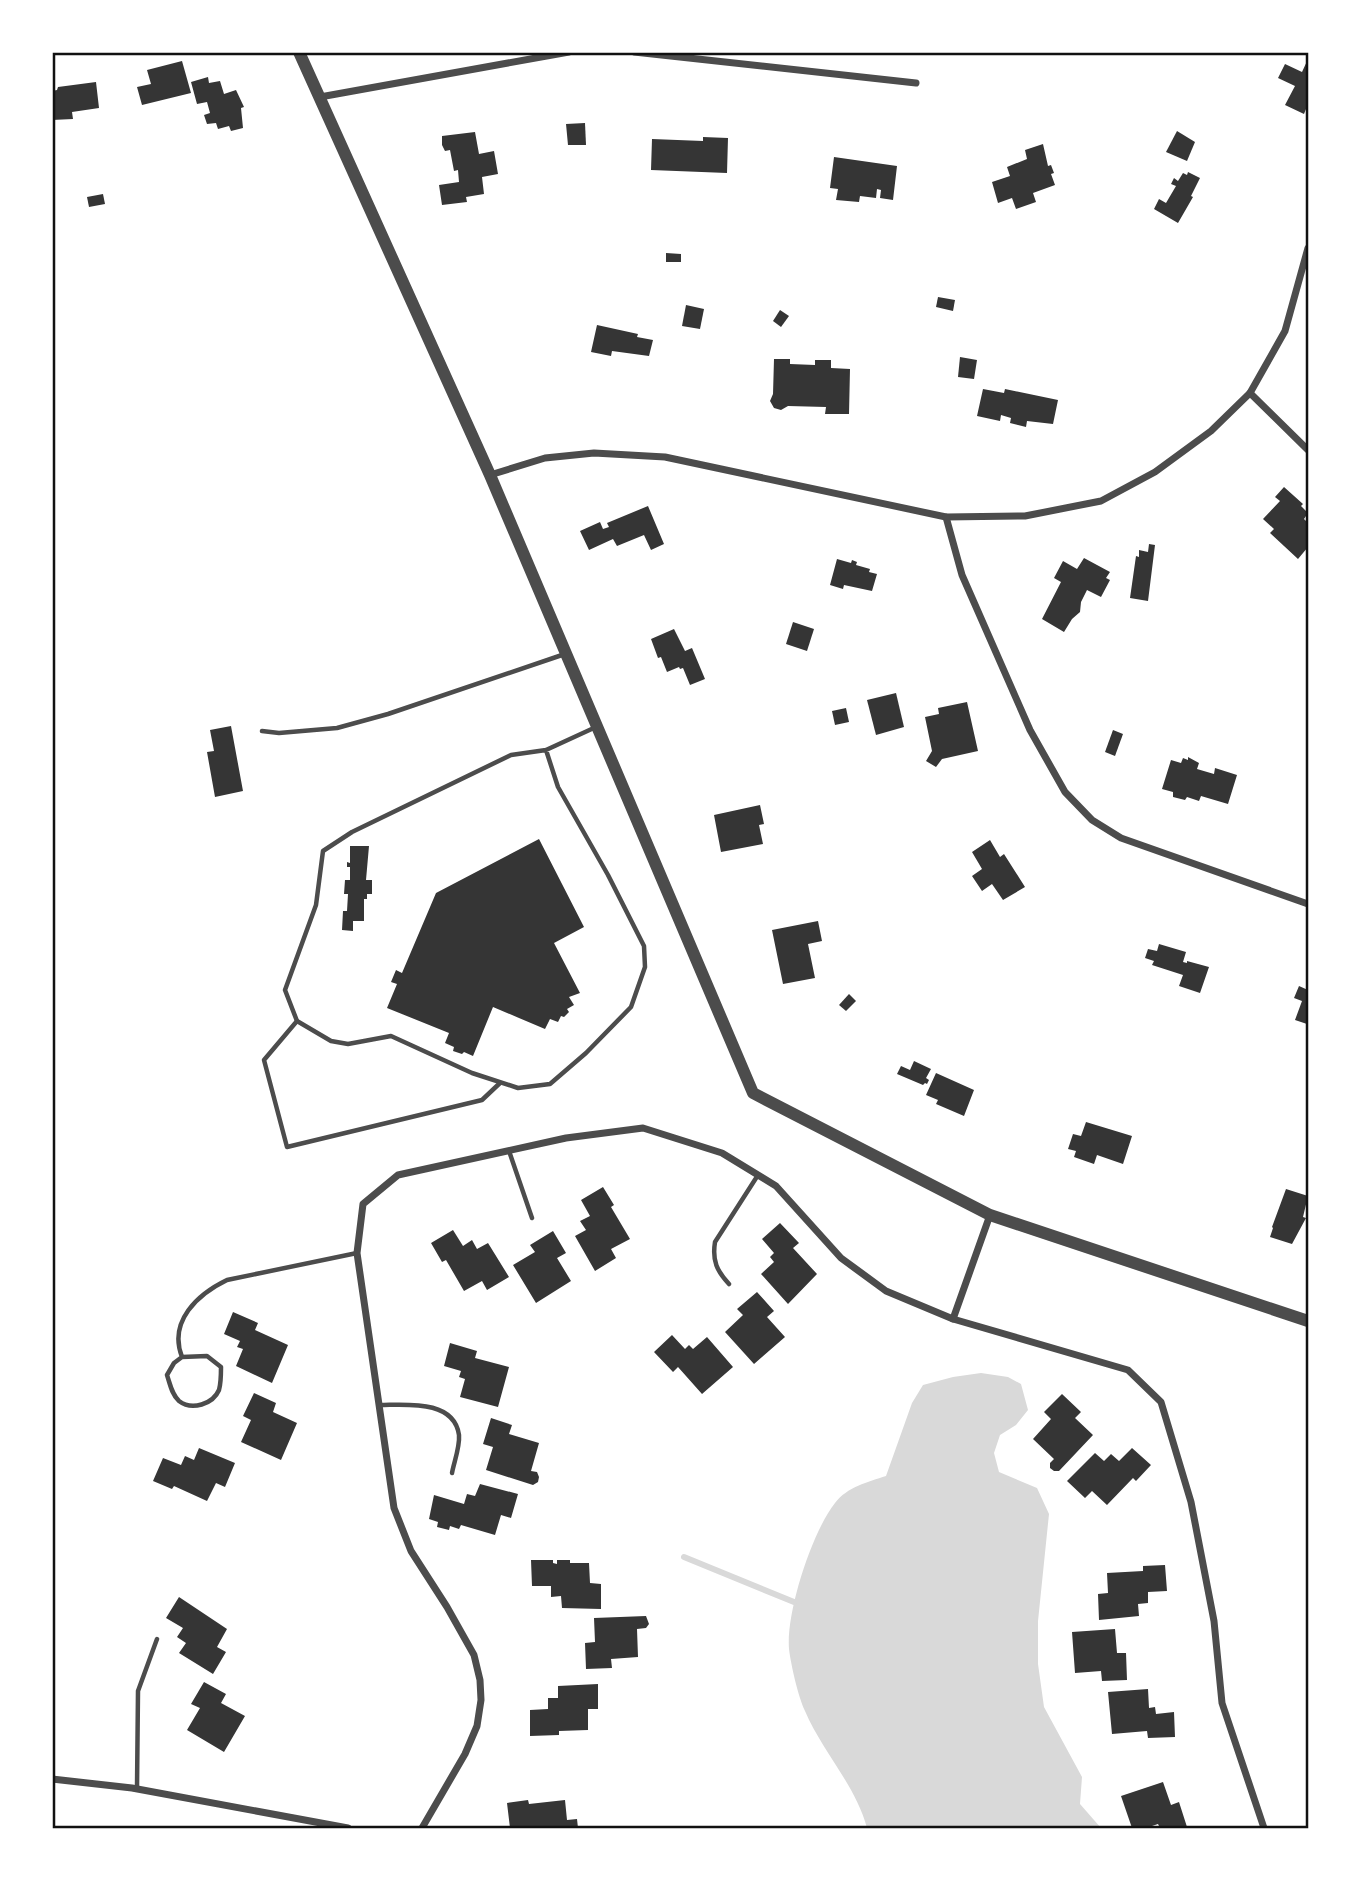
<svg xmlns="http://www.w3.org/2000/svg" width="1361" height="1881" viewBox="0 0 1361 1881" font-family="Lato,sans-serif">
  <style>
    .water { fill: #d9d9d9 }
    .lines { fill: none; stroke-linecap: round; stroke-linejoin: round }
    .stream { stroke: #d9d9d9; stroke-width: 6 }
    .building { fill: #353535 }
    .service { stroke: #4c4c4c; stroke-width: 4.5 }
    .minor { stroke: #4c4c4c; stroke-width: 7 }
    .tertiary { stroke: #4c4c4c; stroke-width: 12 }
    .neatline { fill: none; stroke: #111; stroke-width: 2.5 }
  </style>
  <rect width="100%" height="100%" fill="#fff"/>
  <path class="water" d="M981,1373L1008,1377L1021,1384L1028,1410L1016,1425L1000,1435L994,1453L999,1472L1037,1488L1049,1514L1038,1621V1664L1044,1707L1082,1777L1080,1804L1101,1828H867C856,1786 822,1751 805,1711C798,1696 791,1665 789,1649C786,1612 812,1532 835,1503C847,1487 868,1482 886,1476L912,1403L923,1385L953,1377Z"/>
  <g class="lines">
    <polyline class="stream" points="684,1557 794,1602"/>
  </g>
  <g class="building">
    <polygon points="1308,59 1308,104 1304,114 1285,105 1295,86 1278,78 1285,64 1302,72"/>
    <polygon points="182,61 191,93 142,105 137,87 151,84 147,70"/>
    <polygon points="208,77 209,83 220,81 224,94 236,90 244,107 241,108 243,128 231,131 229,126 218,129 216,123 207,124 204,115 210,113 207,102 197,104 191,82"/>
    <polygon points="96,82 99,108 72,112 73,119 52,120 52,91 57,90 58,87"/>
    <polygon points="585,123 586,145 568,145 566,124"/>
    <polygon points="1177,131 1195,142 1187,161 1166,152"/>
    <polygon points="475,132 479,154 494,151 498,174 482,177 484,194 466,197 467,202 442,205 439,185 459,182 458,170 454,171 450,150 445,151 442,145 442,136"/>
    <polygon points="703,137 728,138 727,173 651,170 652,139 703,141"/>
    <polygon points="1043,144 1048,166 1051,165 1054,173 1051,174 1055,185 1033,193 1036,202 1016,209 1012,198 998,203 992,182 1010,176 1007,167 1027,159 1025,150"/>
    <polygon points="834,157 897,166 893,200 880,198 881,190 877,189 876,198 860,196 859,202 836,200 838,189 830,188"/>
    <polygon points="1188,172 1200,178 1191,196 1193,197 1178,223 1154,209 1159,199 1166,203 1176,186 1171,184 1174,178 1178,181 1183,173 1187,175"/>
    <polygon points="103,194 105,204 89,207 87,197"/>
    <polygon points="666,253 681,254 681,262 666,262"/>
    <polygon points="938,297 955,300 953,311 936,307"/>
    <polygon points="686,305 704,309 700,329 682,326"/>
    <polygon points="780,310 789,316 781,327 773,321"/>
    <polygon points="597,325 638,334 637,337 653,340 649,356 612,351 611,356 591,352"/>
    <polygon points="960,357 977,360 974,379 958,377"/>
    <polygon points="774,359 790,359 790,364 815,365 815,360 831,360 831,368 850,369 849,414 825,414 826,407 788,406 781,410 774,408 770,401 773,394"/>
    <polygon points="983,389 1004,393 1005,389 1058,400 1053,424 1027,421 1026,427 1010,423 1011,418 1001,415 1000,421 977,416"/>
    <polygon points="1284,487 1303,504 1301,506 1308,513 1304,519 1308,523 1308,547 1298,559 1270,533 1274,529 1263,519 1280,501 1275,497"/>
    <polygon points="648,506 664,544 651,550 644,535 617,546 613,539 589,550 580,531 600,522 603,529 609,527 607,523"/>
    <polygon points="1149,544 1155,545 1148,601 1130,598 1136,556 1139,557 1139,550 1148,552"/>
    <polygon points="1084,558 1110,572 1106,578 1110,580 1101,597 1087,590 1081,602 1080,612 1072,619 1064,632 1042,619 1061,582 1054,578 1063,561 1077,569"/>
    <polygon points="837,559 851,563 852,560 857,562 856,565 870,569 869,572 877,574 872,591 844,585 843,589 830,585"/>
    <polygon points="793,622 814,629 807,651 786,644"/>
    <polygon points="674,629 685,651 692,648 705,679 690,685 683,668 680,669 679,667 667,672 661,657 658,658 651,639"/>
    <polygon points="896,693 904,727 876,735 867,700"/>
    <polygon points="967,702 978,751 942,759 936,767 926,761 932,751 925,717 939,714 938,708"/>
    <polygon points="846,708 849,722 835,725 832,711"/>
    <polygon points="231,726 243,791 215,797 207,752 214,751 210,730"/>
    <polygon points="1113,730 1123,734 1115,756 1105,752"/>
    <polygon points="1188,757 1199,763 1197,769 1214,774 1215,768 1237,775 1228,804 1201,796 1199,801 1187,797 1185,800 1173,797 1173,792 1162,789 1171,760 1181,763 1183,758 1188,760"/>
    <polygon points="760,805 764,824 759,825 763,844 721,852 714,815"/>
    <polygon points="539,839 584,927 554,943 580,993 569,997 574,1005 567,1009 569,1012 564,1017 561,1016 558,1022 550,1019 545,1029 493,1007 473,1056 464,1052 462,1054 453,1051 454,1047 445,1043 449,1033 387,1008 397,984 391,982 396,970 402,973 436,893"/>
    <polygon points="990,840 1000,857 1004,854 1025,887 1003,900 992,884 982,891 972,876 982,869 972,852"/>
    <polygon points="350,846 369,846 366,880 372,880 372,894 367,894 367,899 364,899 364,921 353,921 353,931 342,930 343,911 347,911 348,894 344,894 345,880 350,880 350,867 347,867 347,862 350,863"/>
    <polygon points="818,921 822,941 808,944 815,978 783,984 772,930"/>
    <polygon points="1159,944 1186,952 1183,962 1187,963 1187,961 1209,967 1200,993 1179,986 1183,975 1152,965 1154,961 1145,958 1148,949 1157,951"/>
    <polygon points="1299,986 1308,990 1307,1024 1295,1020 1302,1001 1294,998"/>
    <polygon points="849,994 856,1001 846,1011 839,1005"/>
    <polygon points="914,1061 931,1069 926,1078 929,1080 927,1084 925,1083 923,1085 897,1074 901,1066 910,1070"/>
    <polygon points="936,1073 974,1090 964,1116 936,1104 938,1100 926,1095"/>
    <polygon points="1086,1122 1132,1136 1123,1164 1097,1155 1094,1164 1074,1157 1076,1151 1068,1149 1073,1134 1081,1136"/>
    <polygon points="603,1187 614,1205 611,1207 630,1239 611,1249 616,1258 595,1271 575,1236 586,1230 580,1221 590,1216 581,1200"/>
    <polygon points="1286,1189 1308,1196 1303,1217 1306,1218 1292,1244 1270,1237 1273,1228 1272,1227"/>
    <polygon points="780,1223 799,1243 793,1248 817,1274 788,1304 761,1274 774,1262 770,1257 774,1253 762,1239"/>
    <polygon points="453,1230 463,1246 472,1240 477,1249 488,1243 509,1277 487,1290 482,1281 464,1291 446,1260 442,1262 431,1243"/>
    <polygon points="553,1231 566,1253 557,1258 571,1281 536,1303 513,1265 535,1252 530,1245"/>
    <polygon points="757,1292 774,1311 767,1317 785,1337 754,1364 725,1332 743,1315 737,1309"/>
    <polygon points="233,1312 258,1323 255,1330 288,1345 272,1383 236,1366 243,1349 237,1347 240,1341 224,1334"/>
    <polygon points="672,1335 685,1349 689,1345 693,1349 707,1337 733,1367 702,1394 678,1367 673,1372 654,1352"/>
    <polygon points="450,1343 477,1351 475,1358 509,1367 498,1407 460,1397 465,1379 459,1377 461,1371 444,1366"/>
    <polygon points="254,1393 276,1403 273,1412 297,1423 281,1460 241,1442 251,1420 243,1416"/>
    <polygon points="1062,1394 1081,1412 1075,1418 1093,1435 1059,1471 1054,1471 1050,1468 1050,1463 1054,1459 1033,1439 1051,1419 1044,1412"/>
    <polygon points="491,1418 512,1425 509,1434 539,1443 531,1471 537,1472 539,1477 538,1482 533,1485 486,1470 493,1447 483,1444"/>
    <polygon points="199,1448 235,1463 225,1487 216,1483 207,1501 174,1486 172,1489 153,1481 163,1458 181,1465 185,1456 194,1460"/>
    <polygon points="1132,1448 1151,1465 1136,1481 1133,1478 1107,1505 1092,1491 1085,1498 1067,1481 1095,1453 1104,1461 1111,1454 1119,1461"/>
    <polygon points="480,1484 518,1494 511,1518 501,1515 495,1535 461,1525 459,1529 450,1526 449,1530 437,1527 438,1522 429,1519 434,1495 464,1504 467,1494 475,1496"/>
    <polygon points="531,1560 553,1560 553,1563 557,1564 557,1560 570,1560 570,1563 589,1563 590,1583 601,1584 601,1609 562,1608 561,1596 551,1597 551,1586 532,1586"/>
    <polygon points="1165,1565 1167,1591 1148,1592 1148,1603 1138,1604 1139,1616 1099,1620 1098,1594 1108,1593 1107,1573 1143,1571 1143,1566"/>
    <polygon points="179,1597 227,1629 217,1647 226,1652 213,1674 179,1653 186,1643 177,1637 183,1628 166,1618"/>
    <polygon points="646,1616 649,1624 646,1628 637,1629 638,1657 611,1659 612,1668 586,1669 585,1643 595,1642 594,1618"/>
    <polygon points="1115,1629 1117,1653 1126,1653 1127,1680 1102,1681 1101,1671 1075,1673 1072,1632"/>
    <polygon points="204,1682 226,1694 221,1703 245,1716 224,1752 187,1730 200,1708 191,1704"/>
    <polygon points="598,1684 598,1709 588,1709 588,1730 559,1731 559,1735 530,1736 530,1710 548,1709 548,1698 558,1698 558,1686"/>
    <polygon points="1148,1689 1149,1708 1155,1707 1156,1714 1174,1712 1175,1737 1148,1738 1147,1731 1112,1734 1108,1692"/>
    <polygon points="1163,1782 1171,1805 1179,1802 1187,1827 1160,1828 1158,1824 1146,1828 1132,1828 1121,1796"/>
    <polygon points="528,1800 529,1804 565,1800 567,1820 577,1819 578,1828 529,1828 528,1826 510,1828 507,1803"/>
  </g>
  <g class="lines">
    <g class="service">
      <polyline points="262,731 279,733 337,728 388,714 565,654"/>
      <polyline points="546,750 558,787 608,875 644,946 645,967 631,1007 586,1053 550,1084 518,1088 472,1073 391,1036 348,1044 331,1041 297,1021 285,990 316,905 323,851 352,832 511,755 546,750 596,727"/>
      <polyline points="297,1021 264,1060 287,1147 482,1100 500,1083"/>
      <polyline points="509,1151 532,1218"/>
      <path d="M729,1284C717,1271 712,1261 715,1242L758,1175"/>
      <path d="M182,1357L174,1363L167,1375C170,1384 172,1395 179,1401C192,1411 213,1404 219,1390C221,1383 221,1374 221,1367L207,1356L182,1357C168,1321 198,1294 227,1280L357,1253"/>
      <path d="M380,1405C405,1405 454,1399 459,1435C460,1447 454,1462 452,1473"/>
      <polyline points="137,1788 138,1691 157,1639"/>
    </g>
    <g class="minor">
      <polyline points="634,52 916,83"/>
      <polyline points="320,97 569,52"/>
      <polyline points="1250,393 1308,450"/>
      <polyline points="490,475 545,458 594,453 665,457 946,517 1025,516 1101,501 1155,472 1211,431 1250,393 1285,331 1308,248"/>
      <polyline points="946,517 962,575 1030,730 1065,792 1092,820 1121,838 1308,904"/>
      <polyline points="953,1319 990,1215"/>
      <polyline points="52,1779 132,1788 348,1828"/>
      <polyline points="422,1828 465,1754 477,1726 481,1700 480,1680 474,1655 447,1607 411,1551 394,1508 357,1253 363,1204 398,1175 566,1138 643,1128 722,1153 776,1186 841,1258 886,1291 953,1319 1128,1370 1161,1402 1191,1502 1214,1621 1222,1703 1264,1828"/>
    </g>
    <polyline class="tertiary" points="299,52 490,475 753,1093 990,1215 1308,1321"/>
  </g>
  <rect width="1361" height="1881" fill="none" stroke="#ffffff" stroke-width="108"/>
  <rect x="54" y="54" width="1253" height="1773" class="neatline"/>
</svg>
